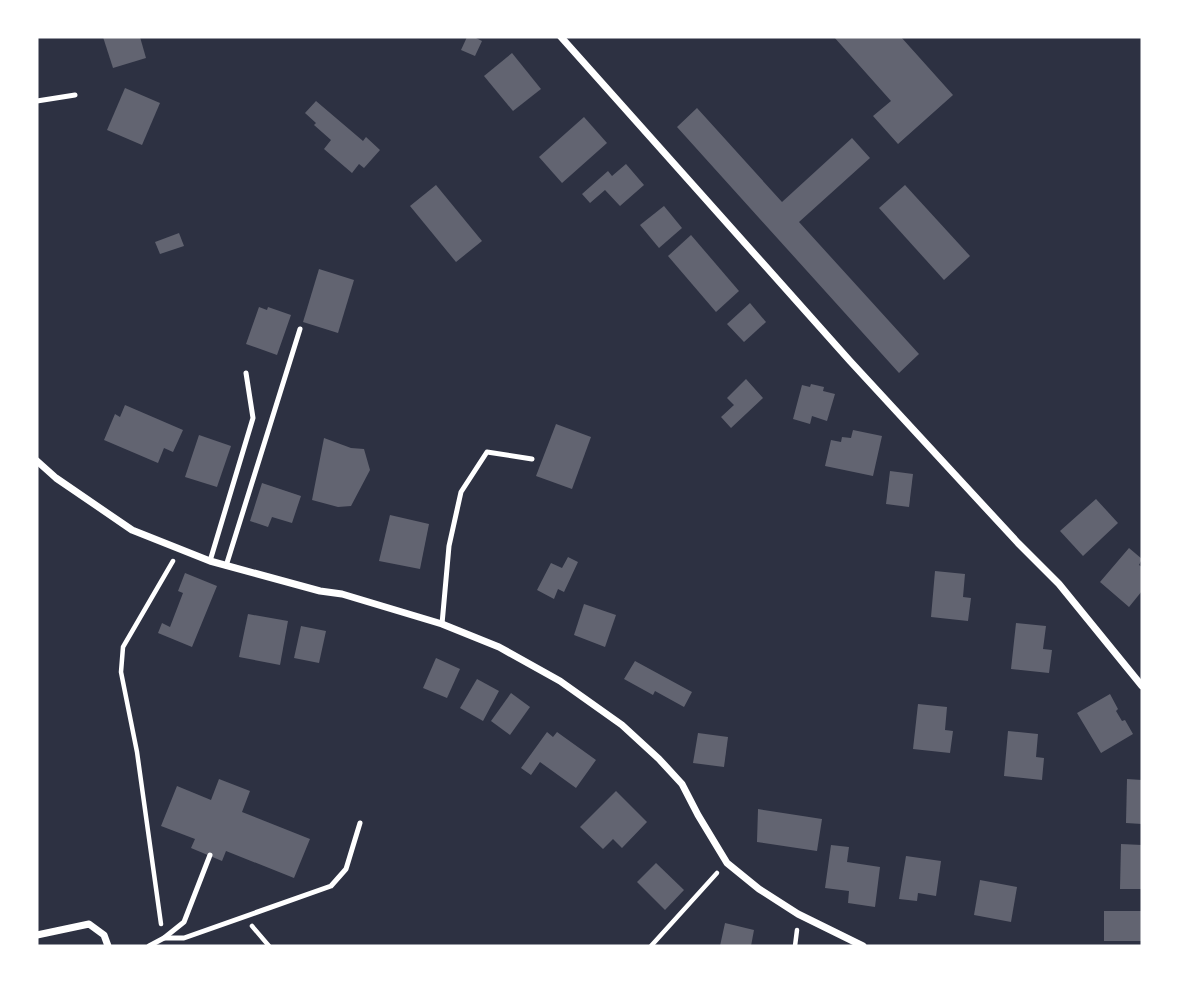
<svg xmlns="http://www.w3.org/2000/svg" width="1179" height="983" viewBox="0 0 1179 983" font-family="'Sofia Sans Condensed',sans-serif">
  <style>
    .building { fill: #626471 }
    .lines { fill: none; stroke-linecap: round; stroke-linejoin: round }
    .path { stroke: #fff; stroke-width: 4.5 }
    .service { stroke: #fff; stroke-width: 5 }
    .minor { stroke: #fff; stroke-width: 7 }
  </style>
  <rect width="100%" height="100%" fill="#2d3142"/>
  <g class="building">
    <polygon points="103,37 140,37 146,58 113,68"/>
    <polygon points="467,37 474,37 482,41 475,56 461,50"/>
    <polygon points="834,37 901,37 953,95 898,144 873,116 891,101"/>
    <polygon points="512,53 541,89 513,111 484,76"/>
    <polygon points="125,88 160,103 142,145 107,130"/>
    <polygon points="316,101 363,141 366,137 380,150 364,168 359,164 352,173 324,149 331,140 314,125 316,123 305,113"/>
    <polygon points="697,108 782,202 852,138 870,158 799,222 919,354 899,373 677,127"/>
    <polygon points="584,117 607,143 562,183 539,157"/>
    <polygon points="626,164 644,185 620,206 605,190 590,203 582,194 608,171 612,176"/>
    <polygon points="436,185 482,241 456,262 410,206"/>
    <polygon points="905,185 970,256 944,280 879,208"/>
    <polygon points="664,206 682,228 659,248 640,225"/>
    <polygon points="179,233 184,246 160,254 155,242"/>
    <polygon points="691,235 739,291 716,312 668,256"/>
    <polygon points="319,269 354,280 338,333 303,322"/>
    <polygon points="750,303 766,322 744,342 727,324"/>
    <polygon points="259,307 267,310 268,307 291,315 277,355 246,344"/>
    <polygon points="746,379 763,398 731,428 721,417 734,405 727,398"/>
    <polygon points="811,384 824,387 823,391 835,394 827,421 812,416 810,424 793,419 802,385 810,387"/>
    <polygon points="125,405 183,430 173,452 164,448 158,463 104,440 115,414 120,417"/>
    <polygon points="556,424 591,437 572,489 536,476"/>
    <polygon points="853,430 882,436 873,476 825,466 831,440 841,442 842,437 851,438"/>
    <polygon points="199,435 231,446 217,487 185,477"/>
    <polygon points="324,438 351,448 364,449 370,470 351,506 338,507 312,500"/>
    <polygon points="890,471 913,474 909,507 886,504"/>
    <polygon points="262,483 301,496 292,523 272,517 268,527 250,521"/>
    <polygon points="1096,499 1118,523 1083,556 1060,531"/>
    <polygon points="390,515 429,524 420,569 379,561"/>
    <polygon points="1129,548 1142,559 1139,565 1142,567 1142,591 1129,607 1100,582"/>
    <polygon points="568,557 578,562 564,592 558,589 554,599 537,590 551,563 562,568"/>
    <polygon points="935,571 965,574 963,597 971,598 968,621 931,617"/>
    <polygon points="185,573 217,586 192,647 158,633 162,623 170,627 183,593 178,591"/>
    <polygon points="584,604 616,615 605,647 574,635"/>
    <polygon points="248,614 288,621 280,665 239,657"/>
    <polygon points="1016,623 1046,626 1043,649 1052,650 1049,673 1011,669"/>
    <polygon points="301,626 326,631 319,663 294,658"/>
    <polygon points="436,658 460,669 447,698 423,688"/>
    <polygon points="635,661 692,692 684,707 655,691 653,695 624,679"/>
    <polygon points="477,679 499,691 483,721 460,708"/>
    <polygon points="511,693 530,707 510,735 491,721"/>
    <polygon points="1110,694 1118,709 1116,711 1122,721 1125,720 1133,734 1101,753 1077,713"/>
    <polygon points="918,704 947,707 945,730 953,731 950,753 913,749"/>
    <polygon points="1008,731 1038,734 1036,757 1044,758 1042,780 1004,776"/>
    <polygon points="547,732 553,737 557,732 596,760 576,788 540,762 531,775 521,768"/>
    <polygon points="698,733 728,737 724,767 693,763"/>
    <polygon points="219,779 250,791 242,812 310,839 294,878 226,851 222,861 191,848 195,839 161,826 177,786 211,800"/>
    <polygon points="1127,779 1142,780 1142,824 1126,823"/>
    <polygon points="616,791 647,822 622,848 613,839 603,849 580,827"/>
    <polygon points="758,809 822,819 817,851 757,842"/>
    <polygon points="1121,844 1142,845 1142,889 1120,889"/>
    <polygon points="831,845 849,847 847,862 880,867 875,907 848,903 849,891 825,888"/>
    <polygon points="906,856 941,861 936,896 918,893 917,901 899,899"/>
    <polygon points="656,863 684,890 665,910 637,882"/>
    <polygon points="980,880 1017,887 1011,922 974,915"/>
    <rect x="1104" y="911" width="38" height="30"/>
    <polygon points="725,923 754,930 751,946 720,946"/>
  </g>
  <g class="lines">
    <g class="path">
      <polyline points="161,924 137,752 121,672 123,647 173,561"/>
      <polyline points="252,926 269,946"/>
      <polyline points="651,946 717,873"/>
      <polyline points="795,946 797,930"/>
    </g>
    <g class="service">
      <polyline points="37,101 75,95"/>
      <polyline points="210,561 253,418 246,373"/>
      <polyline points="226,566 300,329"/>
      <polyline points="442,624 449,546 461,492 487,452 532,459"/>
      <polyline points="164,938 184,938 331,886 346,869 360,823"/>
      <polyline points="149,946 164,938 184,922 210,855"/>
    </g>
    <g class="minor">
      <polyline points="561,37 850,361 1018,543 1059,584 1142,686"/>
      <polyline points="37,461 56,478 132,530 210,561 320,591 342,594 442,624 499,647 560,681 622,725 659,759 682,784 698,815 727,863 759,889 798,914 863,946"/>
      <polyline points="37,935 89,924 104,935 108,946"/>
    </g>
  </g>
  <rect width="1179" height="983" fill="none" stroke="#ffffff" stroke-width="77"/>
</svg>
